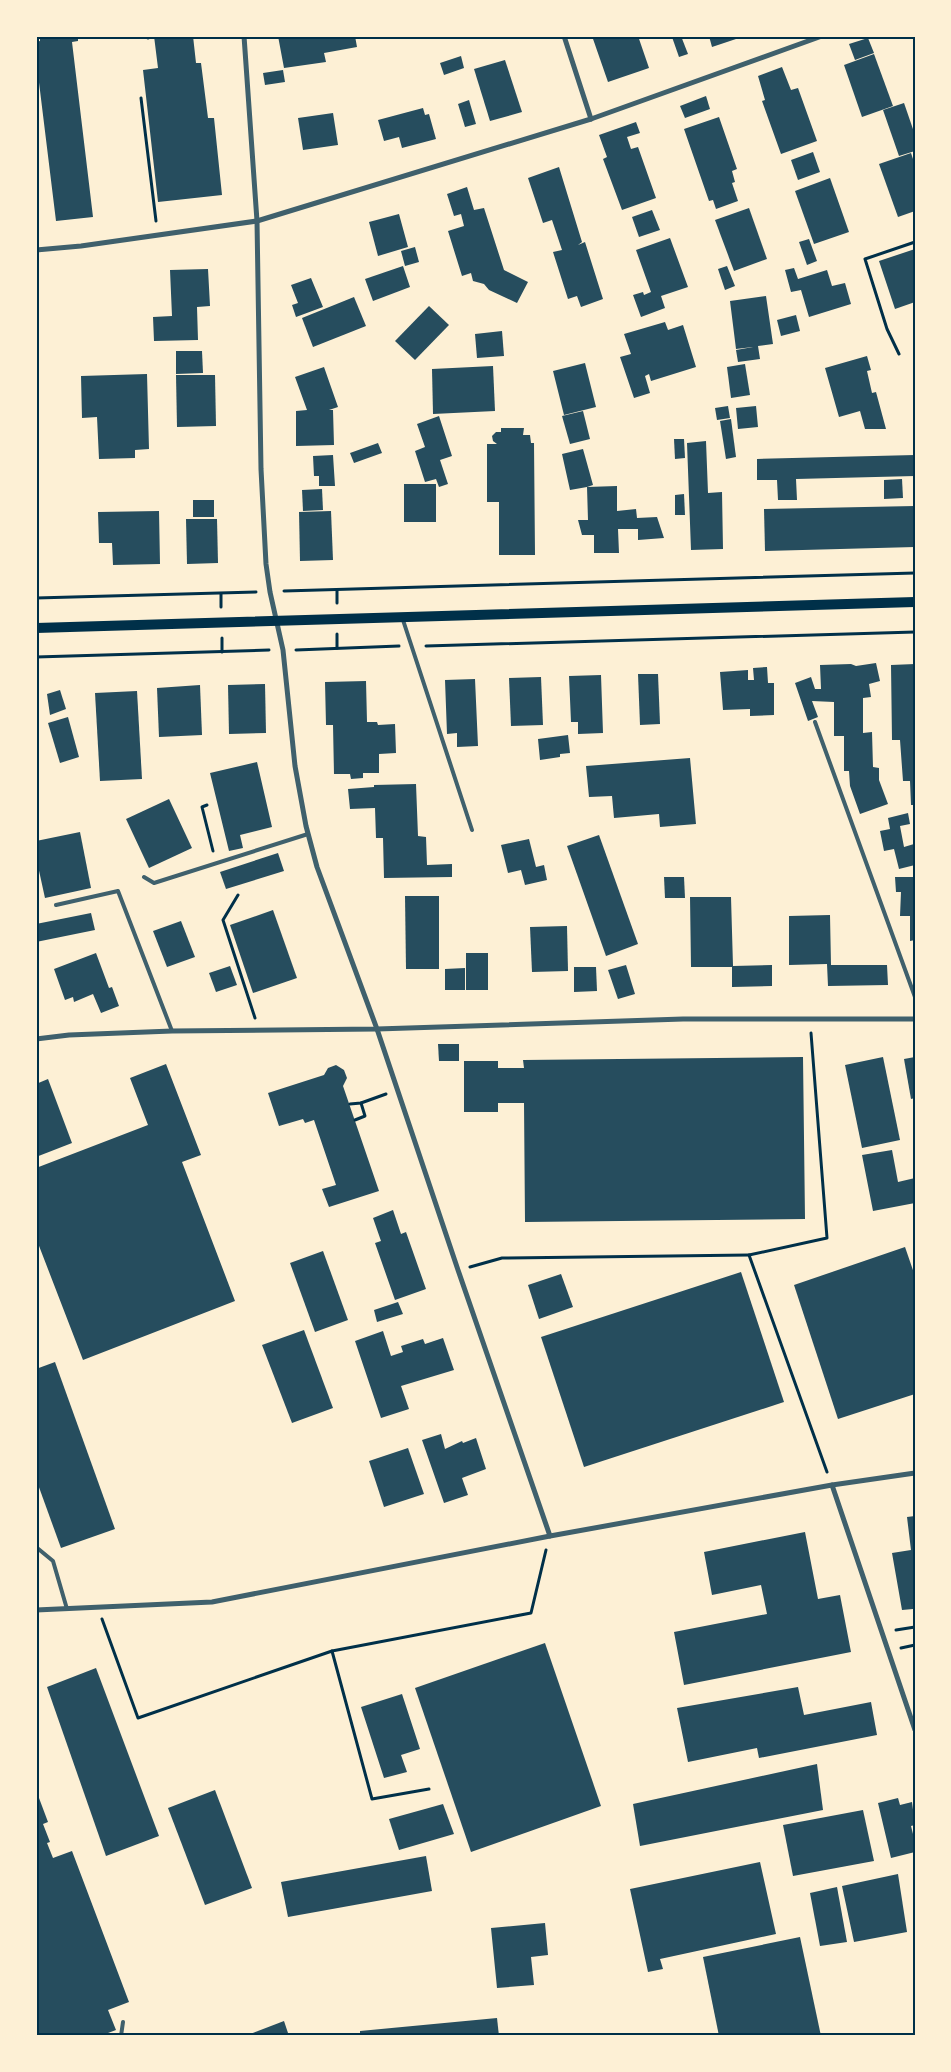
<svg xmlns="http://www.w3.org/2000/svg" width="951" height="2072" viewBox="0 0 951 2072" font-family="Manrope,sans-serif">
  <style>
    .building { fill: #264d5e }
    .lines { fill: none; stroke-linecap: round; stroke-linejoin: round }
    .path { stroke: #003049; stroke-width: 3 }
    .service { stroke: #3f606c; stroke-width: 4 }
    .minor { stroke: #3f606c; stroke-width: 5 }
    .secondary { stroke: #003049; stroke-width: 10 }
    .neatline { fill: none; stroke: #003049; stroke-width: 2 }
  </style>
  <rect width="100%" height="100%" fill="#fdf0d5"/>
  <g class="building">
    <polygon points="40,36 78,36 78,41 72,42 93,217 56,221 36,58 36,42 40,41"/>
    <polygon points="154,36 193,36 196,63 201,63 208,118 214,118 222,195 158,202 143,70 158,68"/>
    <polygon points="278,36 355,36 357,47 324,53 326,62 284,68"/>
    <polygon points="592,36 638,36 649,68 608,82"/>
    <polygon points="675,36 681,36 688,54 679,57 672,37"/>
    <polygon points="709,36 742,36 742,37 712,47"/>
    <polygon points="868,38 874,53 855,60 849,44"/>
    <polygon points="874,54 893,106 862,117 844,65"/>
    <polygon points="461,56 464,68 444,75 440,63"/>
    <polygon points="505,60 522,112 490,121 474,69"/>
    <polygon points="782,67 791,90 798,88 817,141 781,154 762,101 765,100 758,76"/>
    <polygon points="283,70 285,82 265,85 263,73"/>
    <polygon points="706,96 710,109 685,118 680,106"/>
    <polygon points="469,100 476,124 465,127 458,104"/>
    <polygon points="904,103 915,135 915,151 899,156 883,110"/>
    <polygon points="423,108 425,115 429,114 436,139 402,148 399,137 384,141 378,120"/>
    <polygon points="333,113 338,145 303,150 298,118"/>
    <polygon points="719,117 737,169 732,171 735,182 732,183 738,201 716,209 713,200 709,201 684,129"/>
    <polygon points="636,122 640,133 627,137 631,149 638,147 656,198 622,210 603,159 607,157 599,135"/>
    <polygon points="813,152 820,172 798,180 791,160"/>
    <polygon points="911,153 915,165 915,211 898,217 879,164"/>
    <polygon points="559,167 582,242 578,245 585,242 603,299 581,307 577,296 568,299 553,252 562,250 552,220 543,223 528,178"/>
    <polygon points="830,178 849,232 814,244 795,191"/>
    <polygon points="467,187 474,210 484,208 504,270 528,282 517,303 489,290 484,284 473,281 471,273 462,276 448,231 464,226 461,214 454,216 447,194"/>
    <polygon points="749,208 767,259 734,271 715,220"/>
    <polygon points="652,210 660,230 639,237 632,217"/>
    <polygon points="399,214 408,247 378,256 369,222"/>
    <polygon points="670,238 688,287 661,296 665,308 641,317 633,295 643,292 644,295 651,292 636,250"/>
    <polygon points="809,239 817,261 807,265 799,242"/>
    <polygon points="415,247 419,262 405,266 401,251"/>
    <polygon points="915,249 915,302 895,309 879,261"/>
    <polygon points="403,266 410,287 373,301 365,279"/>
    <polygon points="727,266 735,286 725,290 718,269"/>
    <polygon points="794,268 798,279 827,270 832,286 845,283 851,304 809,317 801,290 791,292 785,270"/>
    <polygon points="208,269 210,306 197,307 198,340 154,341 153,317 172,316 170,270"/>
    <polygon points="311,278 323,307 296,317 292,305 298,303 291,285"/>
    <polygon points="766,296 773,344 758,346 760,359 738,362 736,350 753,347 736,349 730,301"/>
    <polygon points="354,297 366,326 313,347 302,318"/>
    <polygon points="429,306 449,325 415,360 395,341"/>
    <polygon points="796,315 800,331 781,336 777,320"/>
    <polygon points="665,322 668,330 683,325 696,367 651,381 649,374 645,376 650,393 634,398 620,357 631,354 624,334"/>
    <polygon points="502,331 504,356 477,358 475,334"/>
    <polygon points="176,351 202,351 203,373 176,374"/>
    <polygon points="867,356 871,370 867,371 872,393 876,392 886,429 865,429 860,411 839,417 825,368"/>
    <polygon points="585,363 596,407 564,415 553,371"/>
    <polygon points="745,364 750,395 731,398 727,367"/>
    <polygon points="493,366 495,411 433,414 432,369"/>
    <polygon points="324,367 338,407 329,410 333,410 334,445 296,446 296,411 307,410 295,377"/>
    <polygon points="147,374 149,449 135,450 135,458 99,459 97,417 82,418 81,376"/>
    <polygon points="176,375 215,375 216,426 177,427"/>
    <polygon points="728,406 730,418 717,420 715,408"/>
    <polygon points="756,406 758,427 738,429 736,408"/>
    <polygon points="583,411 590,439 570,444 562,416"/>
    <polygon points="439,416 452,456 440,460 448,484 439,487 436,479 425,482 415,451 425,447 417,424"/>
    <polygon points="731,419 736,457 726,459 720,421"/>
    <polygon points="501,428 524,428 523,435 530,435 531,443 534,443 535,555 499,555 499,502 487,502 487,444 497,444 493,441 492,436 496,432 501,432"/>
    <polygon points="674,439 684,439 685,458 675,459"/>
    <polygon points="706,441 708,493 722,492 723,549 691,550 687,443"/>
    <polygon points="378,443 382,453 354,463 350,453"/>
    <polygon points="583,449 593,485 587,487 617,486 617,511 636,509 637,518 657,517 664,538 638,540 638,529 618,529 619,553 594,553 594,535 582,535 578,520 588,520 587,487 570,490 562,454"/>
    <polygon points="333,455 335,486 319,486 319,476 314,476 313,456"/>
    <polygon points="915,455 915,476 796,479 797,500 778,500 777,480 757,480 757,459"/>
    <polygon points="902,479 903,498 884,499 884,480"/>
    <rect x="404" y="484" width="32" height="38"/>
    <polygon points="322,489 323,510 303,511 302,490"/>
    <polygon points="684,494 685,515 675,515 675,495"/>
    <rect x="193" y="500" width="21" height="17"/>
    <polygon points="915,506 915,547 765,551 764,509"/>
    <polygon points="159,511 160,564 113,565 112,543 99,543 98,512"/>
    <polygon points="331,511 333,560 300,561 299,512"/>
    <polygon points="186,519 217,519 218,563 187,564"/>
    <polygon points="876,663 880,681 869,684 871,697 863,698 863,733 872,732 873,767 879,768 879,780 888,804 860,814 850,786 849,771 844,771 844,736 834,736 834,702 812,701 818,717 808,721 795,683 811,677 815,689 821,689 820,665 851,664 856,666"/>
    <polygon points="915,664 915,805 911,805 910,781 903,781 900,740 892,740 891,665"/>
    <polygon points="767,667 768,683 774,683 774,715 750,716 750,709 723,710 720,672 748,670 748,680 754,680 753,668"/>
    <polygon points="638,674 658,674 660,724 640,725"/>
    <polygon points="601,675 603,733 578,734 578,722 571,722 569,676"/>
    <polygon points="541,677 543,725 511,726 509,678"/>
    <polygon points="475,679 478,746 457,747 457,733 447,734 445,680"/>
    <polygon points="366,681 367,722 377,722 378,725 395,724 396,753 379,754 379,773 363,773 363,778 351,779 350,774 334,774 333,725 326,725 325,682"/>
    <polygon points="265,684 266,733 229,734 228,685"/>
    <polygon points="200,685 202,735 159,737 157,688"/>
    <polygon points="60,690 66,709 50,715 47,694"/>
    <polygon points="137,691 142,779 100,781 95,693"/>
    <polygon points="68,717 79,757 60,763 48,723"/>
    <polygon points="568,735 570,753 560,754 560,757 540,760 538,739"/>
    <polygon points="690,758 696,824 660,827 659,814 614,818 612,796 589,797 586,766"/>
    <polygon points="257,762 272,827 240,835 243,848 229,851 210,773"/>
    <polygon points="416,784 418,836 426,837 427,865 452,864 452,877 384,878 383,838 376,838 375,808 350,809 348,789 374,787 374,785"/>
    <polygon points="169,799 192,848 149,868 126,819"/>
    <polygon points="908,813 910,824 900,826 904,847 914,844 915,865 899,869 894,849 884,851 880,831 890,829 888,818"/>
    <polygon points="80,832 91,888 45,898 36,857 36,841"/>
    <polygon points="599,835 638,944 606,956 567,846"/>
    <polygon points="529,839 536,867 544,865 547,880 525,885 521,870 508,873 501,845"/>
    <polygon points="278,853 284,871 226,889 220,872"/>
    <polygon points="664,877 684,877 685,898 665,898"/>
    <polygon points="895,877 915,877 915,940 910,941 910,916 900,916 901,892 896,892"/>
    <polygon points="405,896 439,896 439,969 406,969"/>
    <polygon points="690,897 731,897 733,966 772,965 772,986 732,987 732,967 691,967"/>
    <polygon points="273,910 297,978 253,993 230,925"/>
    <polygon points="91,913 95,930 36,942 36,924"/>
    <polygon points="830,915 831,965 887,965 888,985 828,986 827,964 789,965 789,916"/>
    <polygon points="181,921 195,957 167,967 153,931"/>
    <polygon points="567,926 568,971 532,972 530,927"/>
    <polygon points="96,953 109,988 112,987 119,1006 101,1013 93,994 74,1002 73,997 65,1000 54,969"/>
    <rect x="466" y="953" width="22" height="37"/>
    <polygon points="626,965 635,994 618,999 608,970"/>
    <polygon points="230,966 237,985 216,992 209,973"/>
    <polygon points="574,967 596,967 597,991 574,992"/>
    <polygon points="465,968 465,990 445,990 445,969"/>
    <polygon points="438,1044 459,1044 459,1061 439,1061"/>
    <polygon points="803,1057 805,1219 525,1222 524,1103 498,1103 498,1112 464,1112 464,1061 498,1061 498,1068 524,1068 523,1060"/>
    <polygon points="883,1057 900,1140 862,1148 845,1065"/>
    <polygon points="915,1057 915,1098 911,1099 904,1059"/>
    <polygon points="166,1064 201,1155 182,1162 235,1301 83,1360 36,1238 36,1168 148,1125 130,1078"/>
    <polygon points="336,1065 344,1070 347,1078 343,1086 379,1191 329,1207 322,1189 336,1185 314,1120 305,1123 303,1119 279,1126 268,1093 324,1075 328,1068"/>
    <polygon points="48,1079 72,1143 36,1157 36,1084"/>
    <polygon points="892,1150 898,1182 915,1178 915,1203 873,1211 862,1155"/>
    <polygon points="393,1210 401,1234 406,1232 426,1289 395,1300 375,1243 381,1241 373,1218"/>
    <polygon points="905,1247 915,1276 915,1394 838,1419 794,1285"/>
    <polygon points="323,1251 348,1320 315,1332 290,1263"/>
    <polygon points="741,1272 784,1402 584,1467 541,1337"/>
    <polygon points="561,1274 573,1307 539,1319 528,1285"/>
    <polygon points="398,1302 403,1314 377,1322 374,1310"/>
    <polygon points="304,1330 333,1408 292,1423 262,1345"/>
    <polygon points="383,1331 391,1356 403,1352 401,1346 423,1339 425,1344 443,1338 454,1370 401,1386 409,1409 381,1418 355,1341"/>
    <polygon points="55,1362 115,1529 61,1548 36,1479 36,1369"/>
    <polygon points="441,1434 445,1449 462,1441 463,1443 476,1438 486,1469 462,1478 468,1495 444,1503 422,1440"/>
    <polygon points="408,1448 424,1494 384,1507 369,1461"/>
    <polygon points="915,1516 915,1613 914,1613 913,1609 902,1610 892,1553 911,1550 907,1517"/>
    <polygon points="805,1532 818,1599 840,1595 851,1652 684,1685 674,1632 767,1614 761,1585 712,1595 704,1552"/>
    <polygon points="545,1643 601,1806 471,1852 415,1688"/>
    <polygon points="96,1668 159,1836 106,1856 47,1687"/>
    <polygon points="798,1687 804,1715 871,1702 877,1735 759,1758 757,1748 688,1762 677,1708"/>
    <polygon points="402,1694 420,1749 401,1755 407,1772 384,1778 361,1707"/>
    <polygon points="817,1764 823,1810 640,1846 633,1804"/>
    <polygon points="36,1790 48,1822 43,1824 50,1842 47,1843 53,1858 72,1851 129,2002 108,2010 116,2030 100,2036 36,2036"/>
    <polygon points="215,1790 252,1888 205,1905 168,1808"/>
    <polygon points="898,1798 900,1805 912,1802 915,1825 911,1826 915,1842 915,1852 891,1858 878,1803"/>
    <polygon points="443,1804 454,1834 399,1850 389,1819"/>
    <polygon points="863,1810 874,1861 793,1876 783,1825"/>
    <polygon points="426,1856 432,1891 288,1917 281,1882"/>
    <polygon points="760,1862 776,1934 660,1959 663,1969 648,1972 630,1889"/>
    <polygon points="898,1874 907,1932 854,1942 842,1886"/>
    <polygon points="837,1887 847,1942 820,1946 810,1893"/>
    <polygon points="545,1923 548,1955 531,1957 534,1985 497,1988 491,1928"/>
    <polygon points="800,1937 821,2036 719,2036 703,1957"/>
    <polygon points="497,2018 499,2036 360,2036 360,2031"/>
    <polygon points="284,2021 289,2036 245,2036"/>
  </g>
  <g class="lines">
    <g class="path">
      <polyline points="148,36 148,38"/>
      <polyline points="141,98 156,221"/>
      <polyline points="899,354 887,329 865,259 915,242"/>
      <polyline points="337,590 337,603"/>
      <polyline points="284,591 915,573"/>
      <polyline points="221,594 221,607"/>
      <polyline points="36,598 256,592"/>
      <polyline points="222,638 222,652"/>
      <polyline points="426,646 915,632"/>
      <polyline points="337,648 337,634"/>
      <polyline points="296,650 399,646"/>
      <polyline points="36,657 269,650"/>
      <polyline points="207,805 202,807 213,851"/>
      <polyline points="238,895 223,920 255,1018"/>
      <polyline points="811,1033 827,1238 749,1255 827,1472"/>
      <polyline points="350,1104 361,1103 386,1094"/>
      <polyline points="355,1120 365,1116 361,1103"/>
      <polyline points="470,1267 502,1258 749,1255"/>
      <polyline points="102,1619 138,1718 332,1651 372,1799 429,1789"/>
      <polyline points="896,1630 915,1627"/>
      <polyline points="901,1648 915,1645"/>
      <polyline points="332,1651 531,1613 546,1550"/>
    </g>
    <g class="service">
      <polyline points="402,617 472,830"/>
      <polyline points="815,722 915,997"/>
      <polyline points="144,877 154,883 308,834"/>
      <polyline points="56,905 118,891 172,1031"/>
      <polyline points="36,1547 53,1561 67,1609"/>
      <polyline points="121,2036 123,2022"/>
    </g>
    <g class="minor">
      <polyline points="244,36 257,221 261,469 266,564 270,592 283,650 295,766 306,826 317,867 377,1029 458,1270 550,1536"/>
      <polyline points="564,36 591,119"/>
      <polyline points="36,250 81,246 257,221 591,119 822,36"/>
      <polyline points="36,1039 69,1035 172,1031 377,1029 683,1019 915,1019"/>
      <polyline points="832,1485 915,1730"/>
      <polyline points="36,1610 212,1602 550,1536 832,1485 915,1473"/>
    </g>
    <polyline class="secondary" points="36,628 915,602"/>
  </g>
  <rect width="951" height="2072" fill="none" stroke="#fdf0d5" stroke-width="75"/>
  <rect x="38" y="38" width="876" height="1996" class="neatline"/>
</svg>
